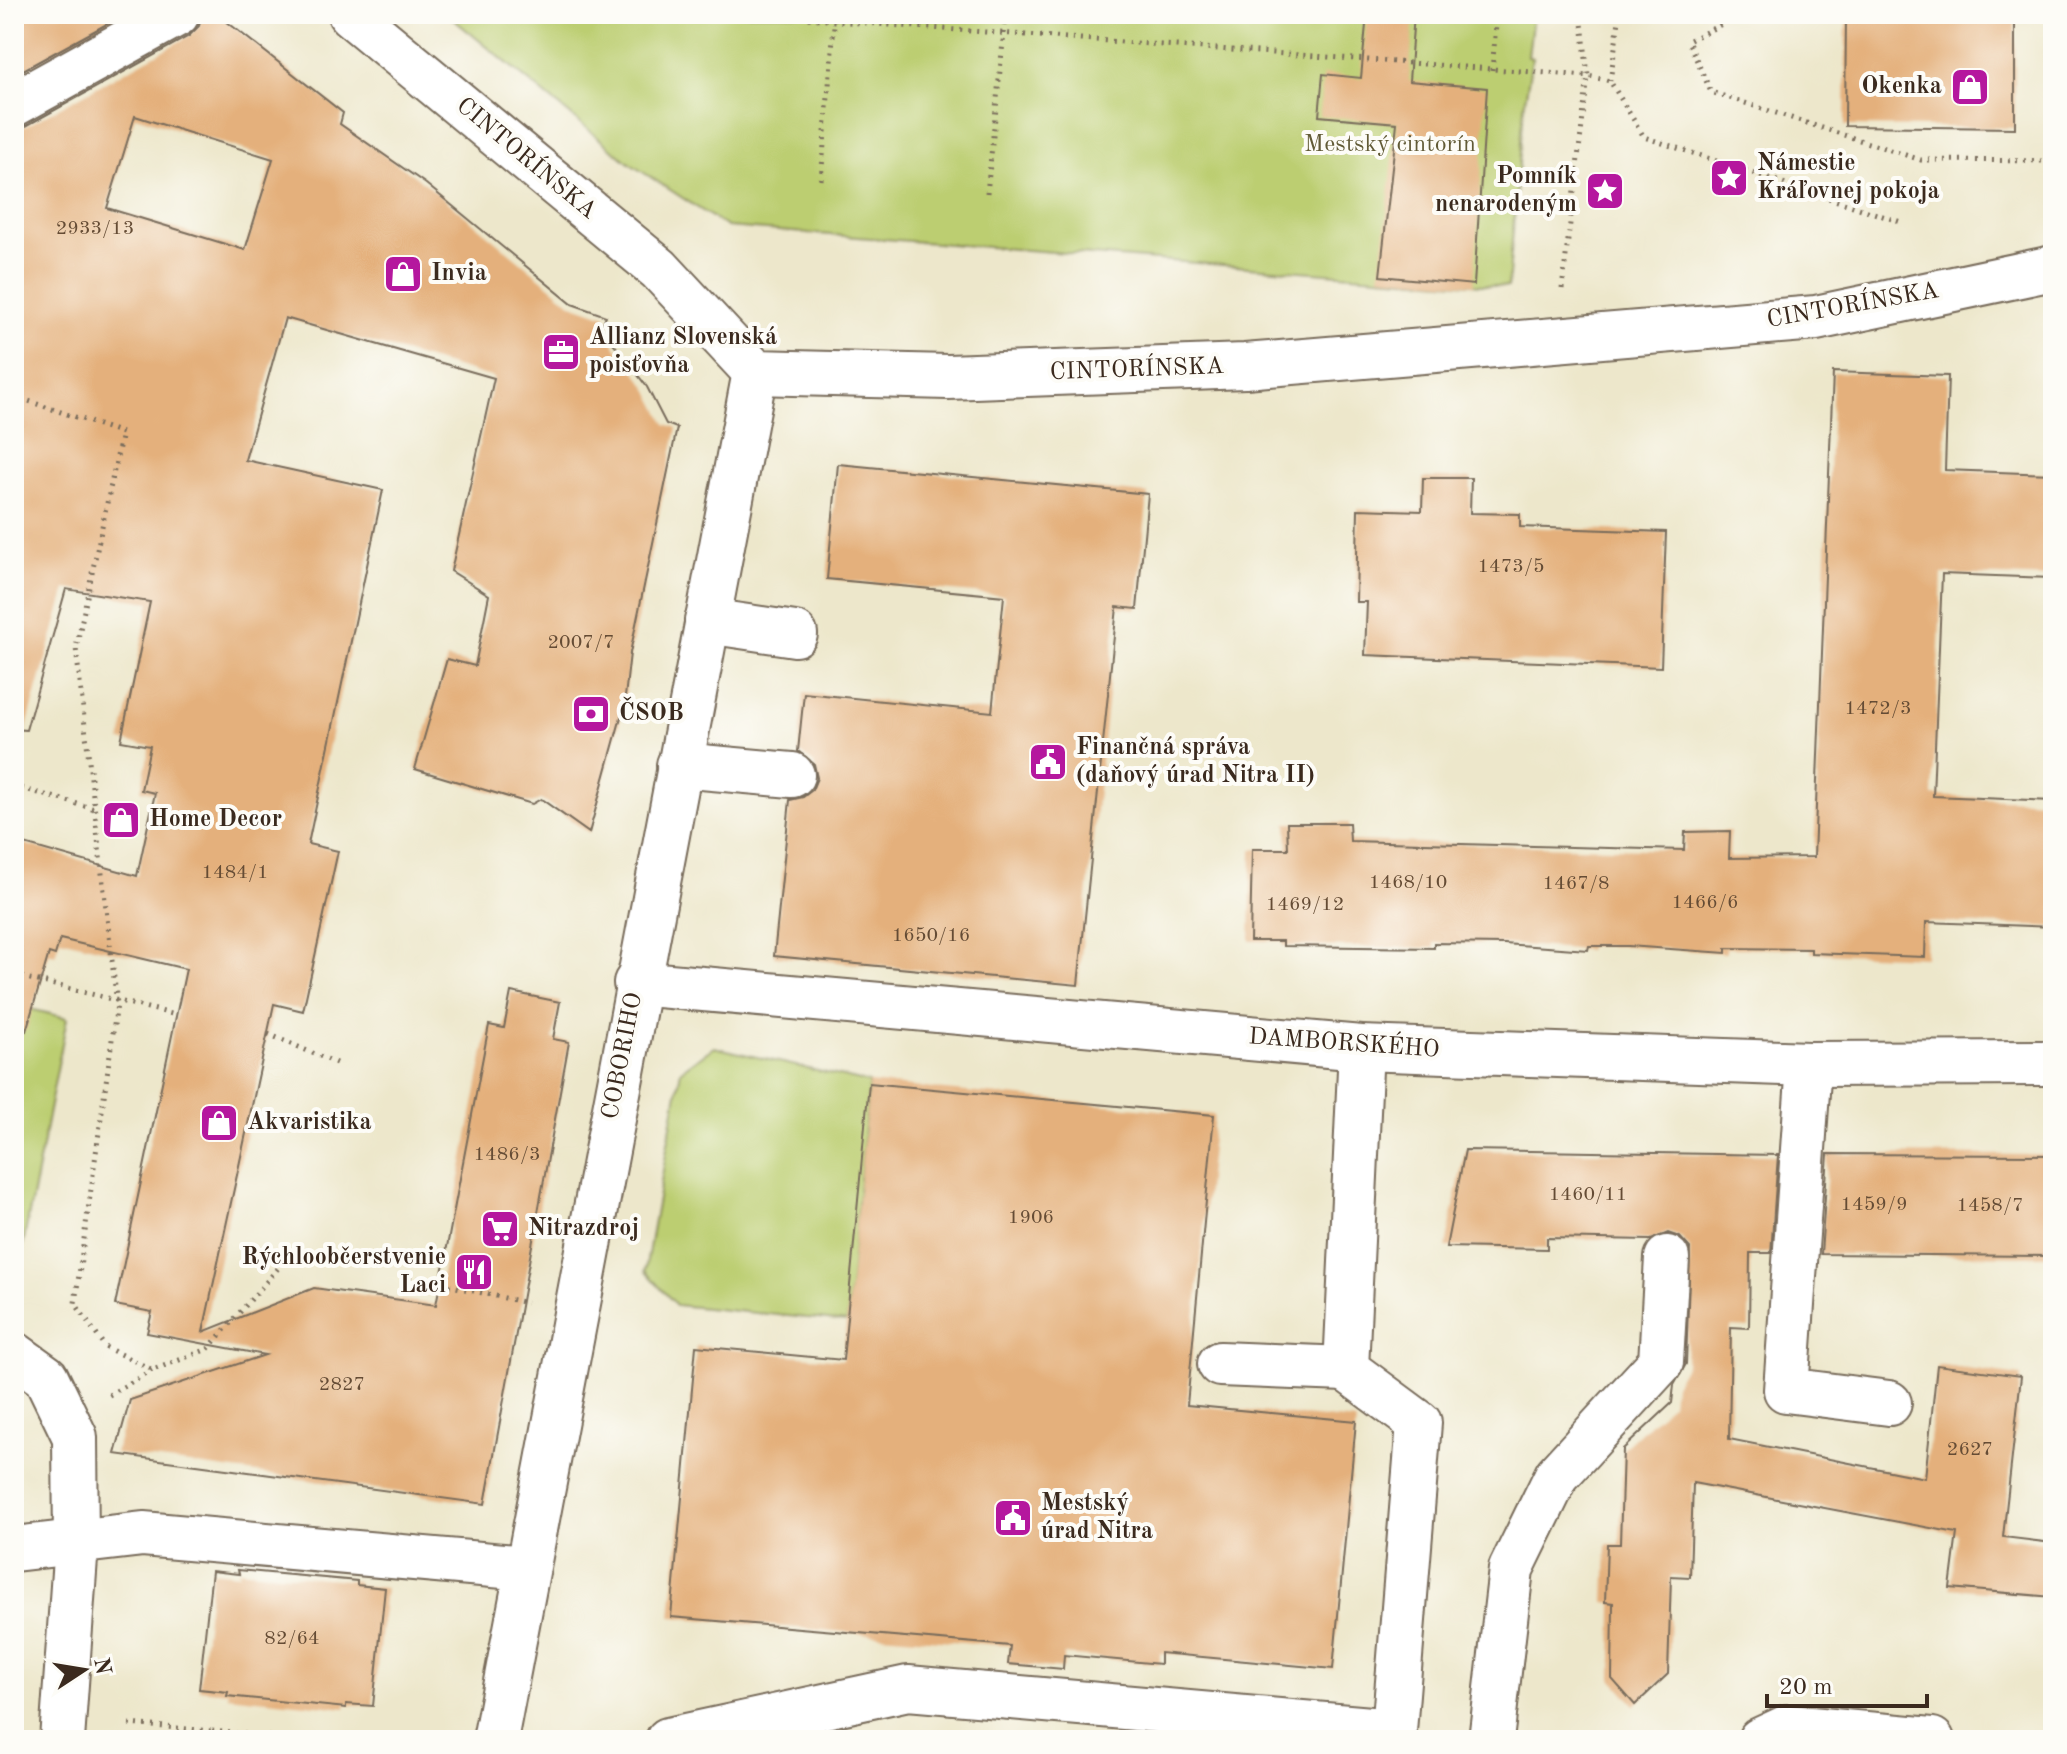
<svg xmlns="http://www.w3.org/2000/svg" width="2067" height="1754" viewBox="0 0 2067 1754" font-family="'Old Standard TT',serif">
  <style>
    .green { fill: #bcce71; stroke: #7c7c48; stroke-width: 2 }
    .building { fill: #e4b07b; fill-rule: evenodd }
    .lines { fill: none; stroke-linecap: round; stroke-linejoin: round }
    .minor-casing { stroke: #796c5b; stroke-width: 48 }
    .path { stroke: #796c5b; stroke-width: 5; stroke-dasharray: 2 6; stroke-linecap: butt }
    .minor { stroke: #fff; stroke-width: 44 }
    .labels { text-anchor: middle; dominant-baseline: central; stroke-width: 8; stroke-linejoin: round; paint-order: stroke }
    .number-label { font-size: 20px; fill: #654c35 }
    .poi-label { font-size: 24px; font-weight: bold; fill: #3b2a1e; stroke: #fdfcf7; text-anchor: start }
    .park-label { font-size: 24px; fill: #625b37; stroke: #fdfcf7 }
    .street-label { font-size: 24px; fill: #3b2a1e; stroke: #fdfcf7 }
  </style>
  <rect width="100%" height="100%" fill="#fdfcf7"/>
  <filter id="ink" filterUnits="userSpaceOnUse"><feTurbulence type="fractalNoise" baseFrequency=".0125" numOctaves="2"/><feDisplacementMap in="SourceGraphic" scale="16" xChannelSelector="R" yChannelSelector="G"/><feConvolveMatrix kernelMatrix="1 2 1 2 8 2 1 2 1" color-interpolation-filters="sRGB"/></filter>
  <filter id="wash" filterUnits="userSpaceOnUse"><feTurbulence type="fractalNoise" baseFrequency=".006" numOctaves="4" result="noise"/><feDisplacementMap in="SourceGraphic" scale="32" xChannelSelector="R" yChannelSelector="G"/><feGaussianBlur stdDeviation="1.8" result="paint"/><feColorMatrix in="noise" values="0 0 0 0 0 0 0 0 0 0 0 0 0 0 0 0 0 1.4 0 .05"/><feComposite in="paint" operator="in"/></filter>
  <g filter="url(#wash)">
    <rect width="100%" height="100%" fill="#ede7cb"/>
    <g class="green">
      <polygon points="447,14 1533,14 1528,57 1532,58 1524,107 1508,287 727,227 629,163"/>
      <polygon points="14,1005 67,1018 14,1291"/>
      <polygon points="714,1047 869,1083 847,1322 676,1305 645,1271 681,1070"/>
    </g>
    <g id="blocks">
      <g class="building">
        <polygon points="14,14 125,14 14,75"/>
        <path d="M202,14H217L343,113L340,124L426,184L572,304L606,316L601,327L647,387L666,424L677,428L630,653L624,706L589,833L541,799L532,804L415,769L447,659L475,666L489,595L451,571L494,378L285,318L245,460L383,490L308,844L338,851L303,1011L274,1004L203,1332L314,1288L436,1305L489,1025L504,1028L511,992L560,1002L553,1039L569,1042L485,1504L115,1454L130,1400L265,1355L147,1333L152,1312L115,1305L186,969L60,939L55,955L49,953L26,1031L14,1029V841L137,876L155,793L141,790L150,746L121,741L150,602L66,589L26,730L14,729V129L26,126L189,36L199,26ZM135,116L273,159L245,250L107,208Z"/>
        <polygon points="1367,14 1414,14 1409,81 1487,88 1474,285 1380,276 1397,123 1319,116 1323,74 1361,78"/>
        <polygon points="1846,14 2015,14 2015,128 1845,126"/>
        <polygon points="1833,372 1948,376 1945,470 2053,474 2053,578 1942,574 1933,796 2053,801 2053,927 1926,922 1925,957 1811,953 1811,949 1726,948 1726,953 1628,946 1589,946 1588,950 1504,944 1434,943 1434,948 1283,946 1283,941 1250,941 1252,849 1288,849 1287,823 1349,823 1350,841 1684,850 1685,832 1730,831 1729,858 1814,857"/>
        <polygon points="838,464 1148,494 1137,609 1117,607 1078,985 774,956 790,800 803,797 812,790 817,778 814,764 798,751 804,693 992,712 1004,596 827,579"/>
        <polygon points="1423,478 1471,478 1470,513 1520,514 1520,527 1666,532 1661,667 1365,655 1367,602 1356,602 1358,509 1422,511"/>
        <polygon points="869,1083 1214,1115 1187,1405 1356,1421 1333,1669 1160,1653 1160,1664 1064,1655 1063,1669 1008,1664 1010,1646 671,1617 696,1346 843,1360"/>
        <polygon points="1465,1150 1778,1155 1771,1253 1750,1253 1749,1328 1731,1327 1729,1439 1925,1478 1937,1365 2021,1376 2003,1537 2053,1543 2053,1597 1950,1588 1957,1533 1693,1483 1690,1577 1671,1576 1668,1674 1635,1705 1612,1679 1613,1603 1605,1602 1607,1544 1620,1544 1623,1449 1672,1403 1674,1385 1686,1364 1690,1248 1680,1237 1668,1233 1651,1240 1547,1238 1547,1249 1446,1247"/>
        <polygon points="1828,1154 2053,1155 2053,1256 1821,1254"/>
        <polygon points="238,1570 357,1581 357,1585 385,1588 373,1706 346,1704 346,1708 227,1696 228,1692 199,1689 212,1571 239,1574"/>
      </g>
    </g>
  </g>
  <g filter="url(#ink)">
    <use href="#blocks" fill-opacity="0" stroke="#796c5b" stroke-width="2"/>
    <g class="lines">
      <defs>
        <g id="minor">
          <polyline points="350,14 659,269 755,372 948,377 1245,366 1816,318 2053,268"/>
          <polyline points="14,104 177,14"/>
          <polyline points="707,621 795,634"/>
          <polyline points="679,765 792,775"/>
          <polyline points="636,983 1361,1048 1809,1064 2053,1063"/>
          <polyline points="1361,1048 1346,1369 1419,1423 1394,1731 1390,1740"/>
          <polyline points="1809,1064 1786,1390 1889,1403"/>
          <polyline points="14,1354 46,1377 75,1437 76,1544 62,1740"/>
          <polyline points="1220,1364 1346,1369"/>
          <polyline points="14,1549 143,1534 527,1568"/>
          <polyline points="495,1740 755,372"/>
          <polyline points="668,1740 908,1688 1394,1731"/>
          <polyline points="1491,1740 1511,1569 1557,1475 1661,1362 1667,1258"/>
          <polyline points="1760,1740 1788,1727 1932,1740"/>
        </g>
      </defs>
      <use href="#minor" class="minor-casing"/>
      <g class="path">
        <polyline points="777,14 834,21 1588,76 1610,81 1644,137 1904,223"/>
        <polyline points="1742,14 1688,41 1711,92 1921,160 2053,161"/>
        <polyline points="1492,70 1497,14"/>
        <polyline points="1610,81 1620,14"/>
        <polyline points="821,180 835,14"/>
        <polyline points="987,193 1006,14"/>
        <polyline points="1562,289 1588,76 1581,14"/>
        <polyline points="14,396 122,433 76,648 117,1004 75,1303 105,1347 153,1370 208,1349 293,1251"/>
        <polyline points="14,786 95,809"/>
        <polyline points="14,975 176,1015"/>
        <polyline points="268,1034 336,1063"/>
        <polyline points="402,1275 527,1303"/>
        <polyline points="109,1395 152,1370"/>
        <polyline points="129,1724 212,1731 212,1740"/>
        <polyline points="212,1731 307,1740"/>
      </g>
      <use href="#minor" class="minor"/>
    </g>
  </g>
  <defs>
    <symbol id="shop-square" viewBox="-11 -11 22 22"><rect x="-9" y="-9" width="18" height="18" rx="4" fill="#b5179e" stroke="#fdfcf7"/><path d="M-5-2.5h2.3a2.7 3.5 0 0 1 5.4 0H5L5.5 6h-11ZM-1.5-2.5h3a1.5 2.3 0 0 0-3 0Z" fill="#fff"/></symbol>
    <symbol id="sight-square" viewBox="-11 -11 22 22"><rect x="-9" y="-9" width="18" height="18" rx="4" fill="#b5179e" stroke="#fdfcf7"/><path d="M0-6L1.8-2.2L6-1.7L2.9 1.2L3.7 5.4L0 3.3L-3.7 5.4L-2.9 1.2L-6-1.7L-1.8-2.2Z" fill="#fff"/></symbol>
    <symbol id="office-square" viewBox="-11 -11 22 22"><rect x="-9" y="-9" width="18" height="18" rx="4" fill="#b5179e" stroke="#fdfcf7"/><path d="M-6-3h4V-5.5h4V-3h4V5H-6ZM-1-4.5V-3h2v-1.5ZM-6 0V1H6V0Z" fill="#fff"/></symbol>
    <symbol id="bank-square" viewBox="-11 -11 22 22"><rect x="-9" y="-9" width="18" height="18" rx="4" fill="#b5179e" stroke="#fdfcf7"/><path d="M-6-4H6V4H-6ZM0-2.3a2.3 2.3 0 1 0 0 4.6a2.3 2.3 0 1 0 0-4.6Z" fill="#fff"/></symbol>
    <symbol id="civic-square" viewBox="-11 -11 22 22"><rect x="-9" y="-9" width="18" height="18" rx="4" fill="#b5179e" stroke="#fdfcf7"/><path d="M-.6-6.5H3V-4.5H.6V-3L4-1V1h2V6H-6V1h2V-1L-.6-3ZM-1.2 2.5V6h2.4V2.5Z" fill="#fff"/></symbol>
    <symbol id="supermarket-square" viewBox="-11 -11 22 22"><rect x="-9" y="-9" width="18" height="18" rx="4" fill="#b5179e" stroke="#fdfcf7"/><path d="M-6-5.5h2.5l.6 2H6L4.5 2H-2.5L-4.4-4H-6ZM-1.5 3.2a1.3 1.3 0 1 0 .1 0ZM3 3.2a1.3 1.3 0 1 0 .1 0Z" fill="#fff"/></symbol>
    <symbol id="restaurant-square" viewBox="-11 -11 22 22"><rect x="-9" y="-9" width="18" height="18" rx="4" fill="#b5179e" stroke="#fdfcf7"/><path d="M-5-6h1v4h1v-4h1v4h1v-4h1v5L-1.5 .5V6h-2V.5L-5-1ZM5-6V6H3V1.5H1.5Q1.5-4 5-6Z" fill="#fff"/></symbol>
  </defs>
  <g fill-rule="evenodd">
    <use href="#shop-square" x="1948" y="65" width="44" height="44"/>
    <use href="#sight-square" x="1707" y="156" width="44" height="44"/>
    <use href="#sight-square" x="1583" y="169" width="44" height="44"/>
    <use href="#shop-square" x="381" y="252" width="44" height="44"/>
    <use href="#office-square" x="539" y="330" width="44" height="44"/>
    <use href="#bank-square" x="569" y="692" width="44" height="44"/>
    <use href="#civic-square" x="1026" y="740" width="44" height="44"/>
    <use href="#shop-square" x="99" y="798" width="44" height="44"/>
    <use href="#shop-square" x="197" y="1101" width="44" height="44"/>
    <use href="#supermarket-square" x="478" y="1207" width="44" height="44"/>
    <use href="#restaurant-square" x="452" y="1250" width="44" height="44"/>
    <use href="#civic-square" x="991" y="1496" width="44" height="44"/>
  </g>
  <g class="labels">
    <g class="number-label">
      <text x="95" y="229">2933/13</text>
      <text x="1511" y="567">1473/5</text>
      <text x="581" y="643">2007/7</text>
      <text x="1878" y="709">1472/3</text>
      <text x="235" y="873">1484/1</text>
      <text x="1408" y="883">1468/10</text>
      <text x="1576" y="884">1467/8</text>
      <text x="1705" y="903">1466/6</text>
      <text x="1305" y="905">1469/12</text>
      <text x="931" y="936">1650/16</text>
      <text x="507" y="1155">1486/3</text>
      <text x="1588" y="1195">1460/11</text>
      <text x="1874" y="1205">1459/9</text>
      <text x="1990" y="1206">1458/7</text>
      <text x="1031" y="1218">1906</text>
      <text x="342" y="1385">2827</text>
      <text x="1970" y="1450">2627</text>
      <text x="292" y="1639">82/64</text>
    </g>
    <g class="poi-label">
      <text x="1942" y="87" text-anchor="end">Okenka</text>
      <text x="1757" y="164">Námestie<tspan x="1757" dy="28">Kráľovnej pokoja</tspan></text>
      <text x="1577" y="177" text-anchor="end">Pomník<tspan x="1577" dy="28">nenarodeným</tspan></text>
      <text x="431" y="274">Invia</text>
      <text x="589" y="338">Allianz Slovenská<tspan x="589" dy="28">poisťovňa</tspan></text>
      <text x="619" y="714">ČSOB</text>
      <text x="1076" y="748">Finančná správa<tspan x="1076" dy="28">(daňový úrad Nitra II)</tspan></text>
      <text x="149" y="820">Home Decor</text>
      <text x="247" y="1123">Akvaristika</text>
      <text x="528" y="1229">Nitrazdroj</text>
      <text x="446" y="1258" text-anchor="end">Rýchloobčerstvenie<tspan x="446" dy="28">Laci</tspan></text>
      <text x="1041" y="1504">Mestský<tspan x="1041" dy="28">úrad Nitra</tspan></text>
    </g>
    <g class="park-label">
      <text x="1390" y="145">Mestský cintorín</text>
    </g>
    <g class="street-label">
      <text transform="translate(526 159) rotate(40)">CINTORÍNSKA</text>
      <text transform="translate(1853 306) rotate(-10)">CINTORÍNSKA</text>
      <text transform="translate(1137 370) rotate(-2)">CINTORÍNSKA</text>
      <text transform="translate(1344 1044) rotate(4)">DAMBORSKÉHO</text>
      <text transform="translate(623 1056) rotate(-79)">COBORIHO</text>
    </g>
  </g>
  <rect width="2067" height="1754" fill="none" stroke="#fdfcf7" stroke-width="48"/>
  <g transform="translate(84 1670) rotate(78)" stroke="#fdfcf7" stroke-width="6" paint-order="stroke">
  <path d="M0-6L14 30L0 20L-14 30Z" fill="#3b2a1e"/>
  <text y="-12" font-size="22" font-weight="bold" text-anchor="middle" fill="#3b2a1e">N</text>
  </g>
  <path d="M1767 1694v12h160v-12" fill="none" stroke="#3b2a1e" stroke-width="4"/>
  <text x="1779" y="1694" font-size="24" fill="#3b2a1e" stroke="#fdfcf7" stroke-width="6" paint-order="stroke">20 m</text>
</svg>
